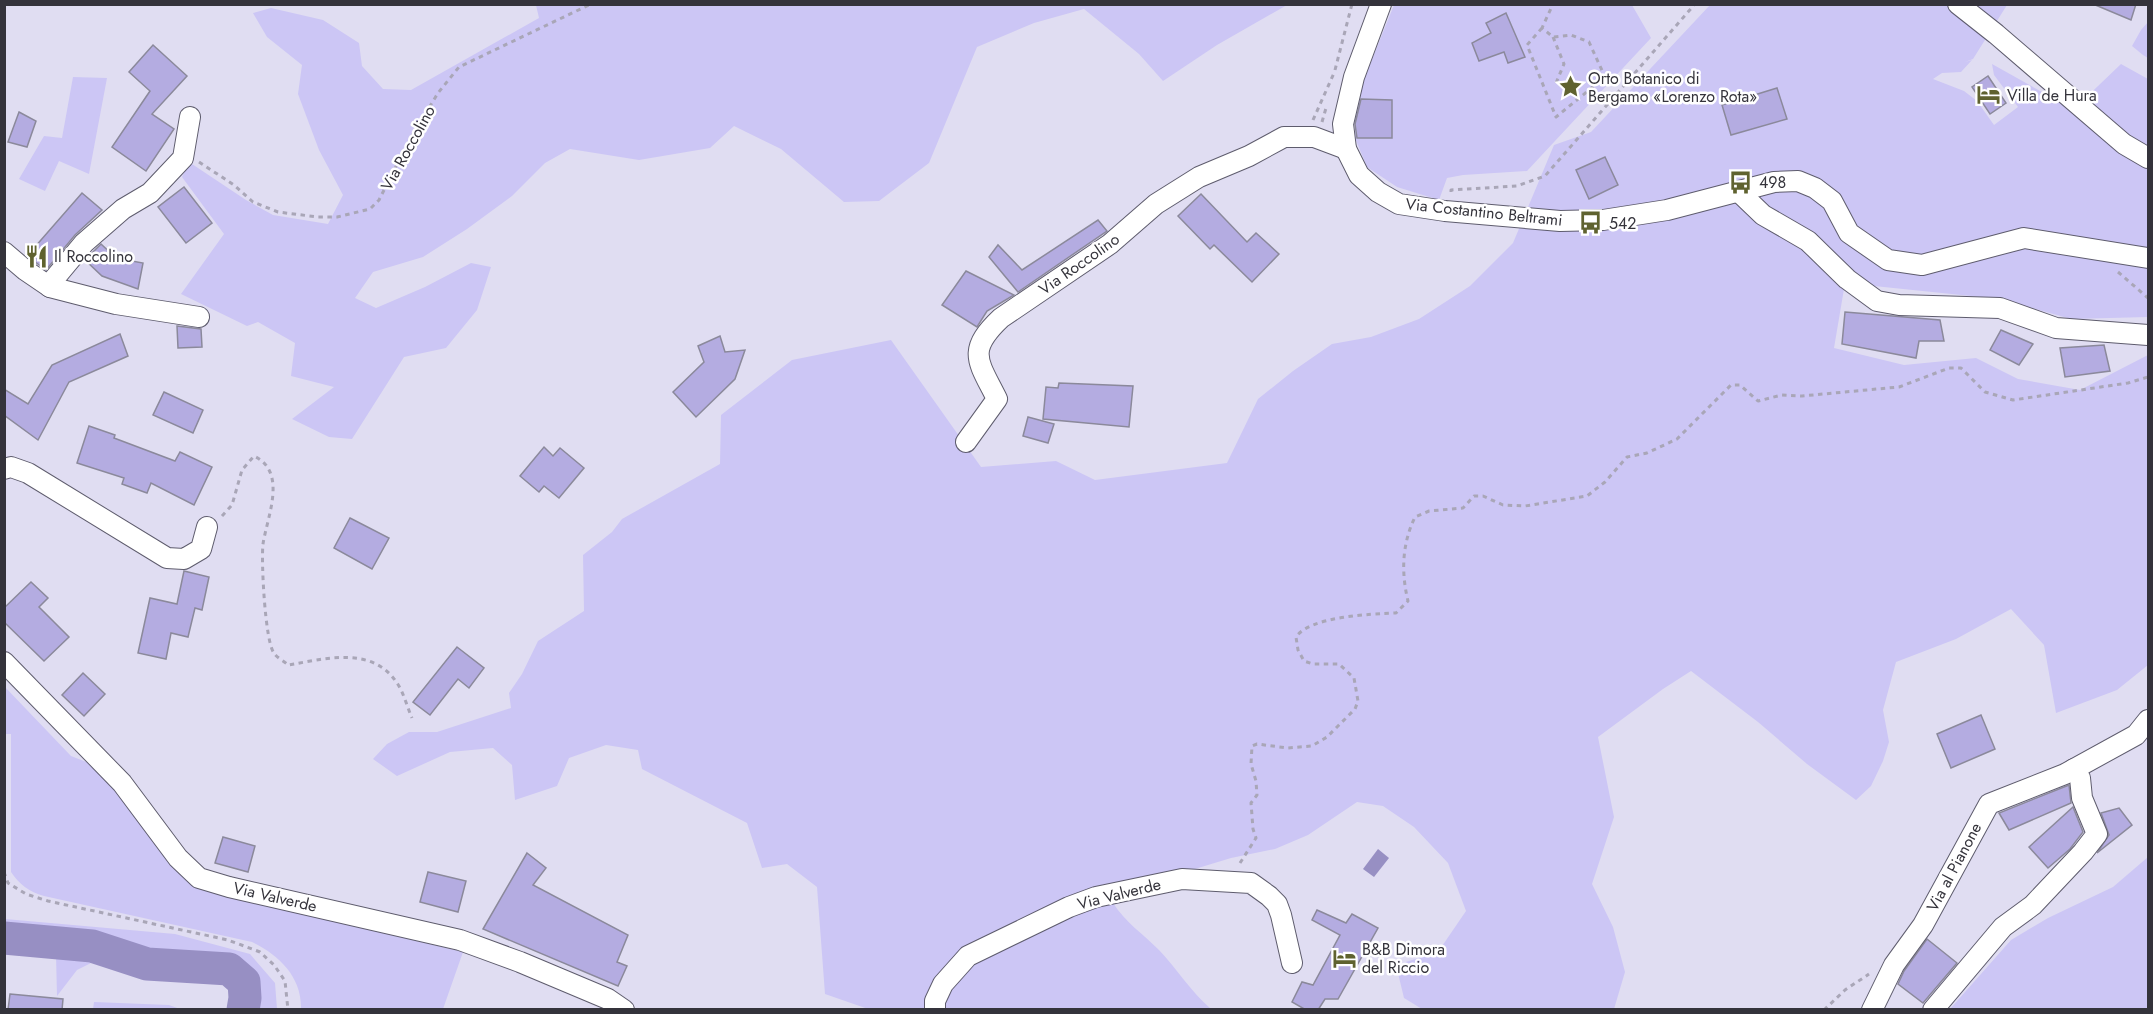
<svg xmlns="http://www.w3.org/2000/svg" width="2153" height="1014" viewBox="0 0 2153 1014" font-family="Jost,sans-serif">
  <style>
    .green { fill: #ccc6f5 }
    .water { fill: #978fc3 }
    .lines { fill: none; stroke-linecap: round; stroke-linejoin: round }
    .river { stroke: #978fc3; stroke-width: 33 }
    .building { fill: #b4ace1; stroke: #8b899b; stroke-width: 1.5 }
    .street-casing { stroke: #5e5c6d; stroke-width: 22 }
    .path { stroke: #a9a6b7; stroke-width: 3; stroke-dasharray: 4.5 4.5; stroke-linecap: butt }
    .street { stroke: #fff; stroke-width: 20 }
    .labels { text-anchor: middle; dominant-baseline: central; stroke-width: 5; stroke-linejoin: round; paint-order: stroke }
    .poi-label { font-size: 16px; fill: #34333b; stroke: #fff; text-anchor: start }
    .street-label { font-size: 16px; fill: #34333b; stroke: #fff }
  </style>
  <rect width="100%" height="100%" fill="#e0ddf2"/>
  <g class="green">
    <polygon points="536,5 1287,5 1217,45 1163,81 1139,54 1084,9 1034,23 977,47 929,163 879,201 844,202 781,149 734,126 710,148 639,160 570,149 545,163 512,196 467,229 423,257 373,272 355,298 376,308 425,287 471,263 491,267 477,310 446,348 404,357 352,439 329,437 292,419 334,387 291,376 295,343 258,322 247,326 181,294 224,234 182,177 189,162 246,200 273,215 328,224 343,195 319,150 298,94 302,65 267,37 253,13 271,8 323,20 359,43 362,66 383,89 411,90 539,18"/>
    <polygon points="1394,5 1632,5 1651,38 1527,171 1463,175 1447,178 1439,200 1397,187 1367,167 1355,138 1356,99"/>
    <path d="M1710,5H2007L1973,59L1965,62L1972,60L1961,72L1942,73L1933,79L1964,91L1977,101L1994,125L2018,107L1994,75L1992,64L2049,96L2075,108L2121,64L2148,79V317L2071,319L2000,299L1845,283L1834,348L1904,365L1976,358L2018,379L2080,390L2148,355V665L2117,690L2056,713L2044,645L2011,609L1956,639L1896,662L1883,710L1889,742L1883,761L1871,786L1856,800L1807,764L1758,722L1691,671L1663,689L1598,737L1614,817L1592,884L1613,927L1625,972L1614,1009H1422L1404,998L1396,965L1438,952L1466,911L1448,863L1414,827L1383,806L1357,802L1308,835L1275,849L1231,858L1185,872L1113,903C1125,922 1143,934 1159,950C1177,969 1191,992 1211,1009L871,1010L825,994L817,887L787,864L762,868L747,823L642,769L638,750L606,745L569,758L557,786L515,800L512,765L493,748L450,752L397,776L373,759L387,744L409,732H437L511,708L509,693L522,674L538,641L584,611L583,555L612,532L622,519L720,464L721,415L792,360L891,340L981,467L1056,461L1095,480L1227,463L1258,399L1293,371L1332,344L1371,337L1419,319L1470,286L1513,243L1554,145L1591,132Z"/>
    <polygon points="2148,22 2148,58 2143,55 2132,46 2141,30"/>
    <polygon points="73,77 107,78 89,174 59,161 45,191 19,179 44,136 62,138"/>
    <path d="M4,686L71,756L99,767L169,863L198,885L244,900L463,952L443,1009H301C302,977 279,955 252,942L44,896C29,892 19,884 11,872V734H5Z"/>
    <polygon points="2148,857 2148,1009 1950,1009 2011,940 2048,918 2113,887"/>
    <polygon points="5,919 175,934 250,954 275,983 277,1009 250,1009 250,981 237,967 218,964 206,964 189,971 158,970 124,961 91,963 77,970 57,996 56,955 5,949"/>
    <polygon points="94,1002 169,1005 180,1009 93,1009"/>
  </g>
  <polygon class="water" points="1378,849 1389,858 1374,877 1363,869"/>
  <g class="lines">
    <polyline class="river" points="4,938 92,946 147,964 229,969 244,982 245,998 243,1010"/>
  </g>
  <g class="building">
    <polygon points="2093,4 2136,4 2131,20"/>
    <polygon points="1506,13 1525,57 1508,63 1504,52 1479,61 1472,43 1491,33 1486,23"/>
    <polygon points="153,45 187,76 152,114 174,129 146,171 112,147 150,91 129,72"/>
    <polygon points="1988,76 2006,103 1990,114 1972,87"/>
    <polygon points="1777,88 1787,119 1731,135 1722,105"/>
    <polygon points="1361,99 1392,100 1392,138 1357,138 1355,124"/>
    <polygon points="19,112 36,121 27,147 8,142"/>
    <polygon points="1605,157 1618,185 1589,199 1576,170"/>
    <polygon points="184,187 212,223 186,243 158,207"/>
    <polygon points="82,193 102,210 75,235 46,270 27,256"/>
    <polygon points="1201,194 1247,242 1256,233 1279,254 1252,282 1214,245 1210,249 1178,216"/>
    <polygon points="1098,220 1107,231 1018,292 989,257 998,245 1022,270"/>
    <polygon points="101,244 116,258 143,263 138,289 102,276 85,260"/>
    <polygon points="966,271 1014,295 987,311 977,327 942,305"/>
    <polygon points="1845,312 1940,320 1944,341 1919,341 1916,358 1842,344"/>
    <polygon points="177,326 201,329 202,347 178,348"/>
    <polygon points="2001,330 2033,344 2019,365 1990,350"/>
    <polygon points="120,334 128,356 69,382 38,440 4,415 4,389 28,404 52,365"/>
    <polygon points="720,336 725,352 745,350 735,379 696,417 673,392 704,362 698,346"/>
    <polygon points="2104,345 2110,371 2065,377 2060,348"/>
    <polygon points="1059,383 1133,386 1129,427 1043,419 1046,387 1058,388"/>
    <polygon points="164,392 203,410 193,433 153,415"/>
    <polygon points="1028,417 1054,424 1048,443 1023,436"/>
    <polygon points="89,426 115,435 114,438 175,461 180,452 212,467 194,505 151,483 147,493 122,484 124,478 77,463"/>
    <polygon points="544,447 553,456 560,448 584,468 559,498 544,486 539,492 520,476"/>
    <polygon points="350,518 389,538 372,569 334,548"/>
    <polygon points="184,571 209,577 202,610 195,608 188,637 171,633 166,659 138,653 150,598 177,604"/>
    <polygon points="31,582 48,598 39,607 69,637 44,661 4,622 4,608"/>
    <polygon points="457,647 484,668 469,688 458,679 430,715 413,702"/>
    <polygon points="83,673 105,694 84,716 62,695"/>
    <polygon points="1981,715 1995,749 1951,768 1937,734"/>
    <polygon points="2069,785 2071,803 2009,830 1999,813"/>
    <polygon points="2073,807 2083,832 2070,849 2048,868 2029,847"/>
    <polygon points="2119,808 2132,825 2097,853 2109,835 2101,813"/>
    <polygon points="223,837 255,846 248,872 215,863"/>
    <polygon points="527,853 546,868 533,885 628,935 617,962 627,966 618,986 483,929"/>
    <polygon points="428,872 466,881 458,912 420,902"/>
    <polygon points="1317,910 1346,923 1352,914 1378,928 1338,999 1325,999 1318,1010 1306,1010 1292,1002 1302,982 1313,985 1340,935 1312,920"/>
    <polygon points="1927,939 1957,963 1923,1003 1898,984 1904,971"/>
    <polygon points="10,994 63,999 62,1010 8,1010"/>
  </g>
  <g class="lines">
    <defs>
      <g id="street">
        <polyline points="1381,4 1354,77 1343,124 1346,149 1359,175 1378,192 1399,204 1445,211 1560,221 1603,220 1667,210 1774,182 1798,181 1815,188 1832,201 1849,233 1888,260 1922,265 2024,238 2148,258"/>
        <polyline points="1958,4 1996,34 2124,144 2148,158"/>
        <polyline points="1738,191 1763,215 1808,241 1847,279 1877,301 1899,305 2000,308 2056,328 2148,335"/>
        <polyline points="4,252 25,270 50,287 116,304 199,317"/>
        <polyline points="50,287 54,279 84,243 123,209 150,193 183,158 190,117"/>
        <path d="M966,442L997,399C978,361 966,351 1001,318L1110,244L1156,204L1199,177L1249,156L1284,137H1314L1346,149"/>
        <polyline points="4,469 11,467 28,473 167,558 184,559 201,549 207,527"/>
        <polyline points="4,662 122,783 178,858 199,878 229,887 460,940 520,962 608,999 624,1010"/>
        <polyline points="935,1010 935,1001 943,984 968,956 1069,907 1096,897 1182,879 1251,883 1269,896 1277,904 1281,915 1292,963"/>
        <polyline points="1872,1010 1894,965 1923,925 1989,804 2065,774 2136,735 2148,720"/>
        <polyline points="1933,1010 2003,927 2033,905 2083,852 2097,834 2082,798 2080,778 2074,769"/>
      </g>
    </defs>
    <use href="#street" class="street-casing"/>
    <g class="path">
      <polyline points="1542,28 1527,45 1556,117 1605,77 1589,42 1571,35 1553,37 1542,28 1553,4"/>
      <polyline points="1553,37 1564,64 1556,83"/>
      <polyline points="1335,70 1352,4"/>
      <polyline points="1313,120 1334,73"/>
      <polyline points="1322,122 1326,108"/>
      <polyline points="199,162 234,185 253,202 278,212 318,217 337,217 370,209 379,200 410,139 438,93 459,67 591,4"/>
      <polyline points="1451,192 1451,190 1517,186 1545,176 1695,4"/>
      <polyline points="2118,272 2148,298"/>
      <path d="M222,516L232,505L242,470L254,456C288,472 267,517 263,544C261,560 265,642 274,653C277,658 284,661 288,665C325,659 372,645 397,683C404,693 407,707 412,718"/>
      <polyline points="4,744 4,774"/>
      <path d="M1240,863L1256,838L1253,829L1251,803L1257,795L1256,781L1251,764L1252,746L1257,744L1288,748L1312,746L1327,737L1355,709L1358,701L1354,678L1339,664H1313L1304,661L1298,650L1296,637C1310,616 1372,614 1396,613L1408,601C1401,572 1402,544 1415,517L1429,511L1463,508L1474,496H1483L1503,505L1525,506L1587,496L1605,482L1627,457L1647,453L1677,439L1731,385H1740L1758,401L1782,395L1802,396L1899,387L1949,368H1961L1985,392L2013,400L2128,383L2148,377"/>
      <polyline points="4,872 8,883 26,894 48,901 228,940 260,952 274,965 285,981 288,1010"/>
      <polyline points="1824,1010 1845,990 1869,974"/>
    </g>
    <use href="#street" class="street"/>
  </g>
  <defs>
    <symbol id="sight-bare" viewBox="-9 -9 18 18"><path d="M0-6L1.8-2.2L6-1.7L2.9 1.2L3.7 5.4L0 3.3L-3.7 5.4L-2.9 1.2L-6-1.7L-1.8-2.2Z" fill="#5f622f" stroke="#fff" stroke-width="2.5" paint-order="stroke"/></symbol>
    <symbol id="hotel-bare" viewBox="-9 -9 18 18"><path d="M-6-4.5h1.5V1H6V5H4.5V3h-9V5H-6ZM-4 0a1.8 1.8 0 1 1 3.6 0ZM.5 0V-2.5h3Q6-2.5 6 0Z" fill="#5f622f" stroke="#fff" stroke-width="2.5" paint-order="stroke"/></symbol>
    <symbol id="bus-bare" viewBox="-9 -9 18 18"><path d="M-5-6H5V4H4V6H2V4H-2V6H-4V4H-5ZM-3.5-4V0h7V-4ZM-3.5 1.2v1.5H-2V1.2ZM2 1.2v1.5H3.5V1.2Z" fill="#5f622f" stroke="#fff" stroke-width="2.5" paint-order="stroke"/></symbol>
    <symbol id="restaurant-bare" viewBox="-9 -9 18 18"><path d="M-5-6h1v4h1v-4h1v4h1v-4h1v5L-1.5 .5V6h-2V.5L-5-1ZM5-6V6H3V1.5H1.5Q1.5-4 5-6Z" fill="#5f622f" stroke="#fff" stroke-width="2.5" paint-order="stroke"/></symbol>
  </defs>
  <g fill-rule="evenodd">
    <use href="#sight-bare" x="1554" y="70" width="33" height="33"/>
    <use href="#hotel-bare" x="1972" y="78" width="33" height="33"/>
    <use href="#bus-bare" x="1724" y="166" width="33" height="33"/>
    <use href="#bus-bare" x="1574" y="206" width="33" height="33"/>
    <use href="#restaurant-bare" x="20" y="240" width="33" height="33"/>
    <use href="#hotel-bare" x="1328" y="942" width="33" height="33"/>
  </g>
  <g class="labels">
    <g class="poi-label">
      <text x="1588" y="78">Orto Botanico di<tspan x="1588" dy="18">Bergamo «Lorenzo Rota»</tspan></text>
      <text x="2007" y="95">Villa de Hura</text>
      <text x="1759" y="182">498</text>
      <text x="1609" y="223">542</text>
      <text x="54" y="256">Il Roccolino</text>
      <text x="1362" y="949">B&amp;B Dimora<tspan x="1362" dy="18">del Riccio</tspan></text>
    </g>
    <g class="street-label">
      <text transform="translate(408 148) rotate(-61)">Via Roccolino</text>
      <text transform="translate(1484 212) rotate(6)">Via Costantino Beltrami</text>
      <text transform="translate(1079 264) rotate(-35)">Via Roccolino</text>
      <text transform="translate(1954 867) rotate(-62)">Via al Pianone</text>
      <text transform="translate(1119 894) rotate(-14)">Via Valverde</text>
      <text transform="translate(275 897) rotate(13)">Via Valverde</text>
    </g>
  </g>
  <rect width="2153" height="1014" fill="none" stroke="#34333b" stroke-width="12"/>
</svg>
